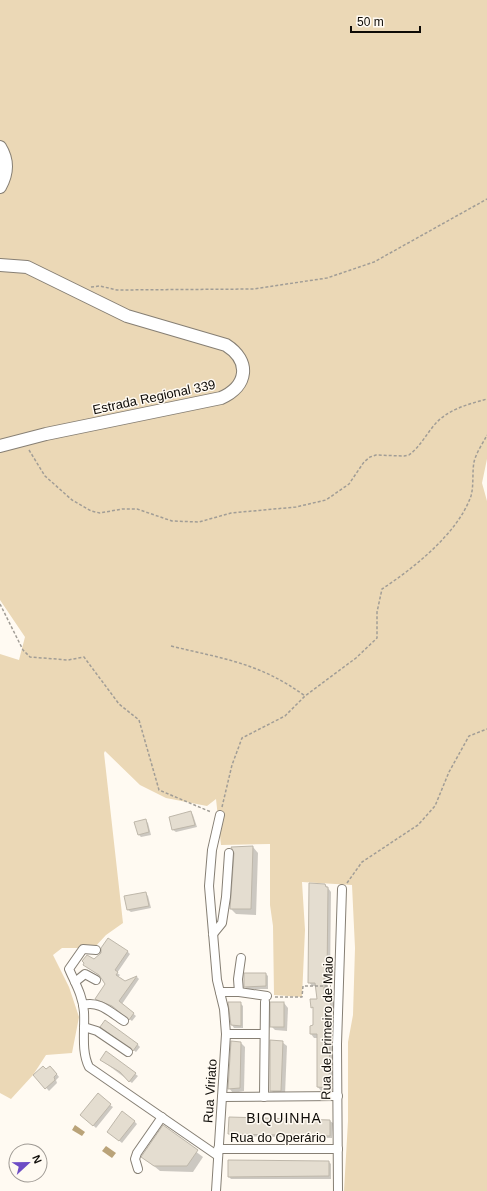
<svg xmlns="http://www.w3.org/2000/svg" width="487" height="1191" viewBox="0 0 487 1191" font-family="Helvetica,sans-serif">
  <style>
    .green { fill: #ebd8b6 }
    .water { fill: #baa379 }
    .shadow { fill: #0003 }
    .building { fill: #e4ddd0; stroke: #beb7aa }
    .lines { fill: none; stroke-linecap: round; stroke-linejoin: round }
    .minor-casing { stroke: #867f74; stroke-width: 10 }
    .secondary-casing { stroke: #867f74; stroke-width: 14 }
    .path { stroke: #a19d96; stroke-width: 1.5; stroke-dasharray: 3 2; stroke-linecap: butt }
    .minor { stroke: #fff; stroke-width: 8 }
    .secondary { stroke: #fff; stroke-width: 12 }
    .labels { text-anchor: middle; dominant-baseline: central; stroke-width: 3; stroke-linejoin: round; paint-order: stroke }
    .street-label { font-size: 13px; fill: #0e0b07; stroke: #fffaf2 }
    .neighbourhood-label { font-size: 14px; letter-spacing: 1px; fill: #0e0b07; stroke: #fffaf2 }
  </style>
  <rect width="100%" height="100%" fill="#fffaf2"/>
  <polygon class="green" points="0,0 487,0 487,459 482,483 487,501 487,1191 344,1191 348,1121 348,1042 353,1015 355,948 352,885 302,882 305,930 302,997 274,995 273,926 270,905 270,844 221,845 216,799 207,806 166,798 140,785 105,751 104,753 123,923 106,935 94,948 62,948 53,955 69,987 79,1017 72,1053 46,1055 33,1075 11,1099 0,1093 0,654 19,660 25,637 0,600"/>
  <g class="water">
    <polygon points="75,1125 85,1132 82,1136 72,1130"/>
    <polygon points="106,1146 116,1153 112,1158 102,1151"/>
  </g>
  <g class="shadow">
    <polygon points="191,812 193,815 197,827 176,832 173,830"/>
    <polygon points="145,820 148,823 151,835 141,837 139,835"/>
    <polygon points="253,847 258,853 256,915 236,914 231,909"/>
    <polygon points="325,884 331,892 330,981 327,981 327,995 334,999 334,1011 331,1011 331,1028 333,1031 332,1091 321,1091 318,1087 318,1038 314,1038 311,1034 311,1027 314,1026 314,1010 312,1007 318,1000 316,986 312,986 309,982"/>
    <polygon points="145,893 148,896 151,908 131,912 128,910"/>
    <polygon points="127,951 130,954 117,973 120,975 118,977 125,982 137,977 139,979 122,1004 136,1016 132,1021 116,1009 97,999 106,984 101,977 84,965 94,960"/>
    <polygon points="266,974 268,976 268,989 248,989 245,987"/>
    <polygon points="240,1003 243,1006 243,1028 234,1028 232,1025"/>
    <polygon points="284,1003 288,1008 287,1031 275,1030 271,1026"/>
    <polygon points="105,1022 138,1045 140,1047 136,1052 104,1029"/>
    <polygon points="282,1042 287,1046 285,1095 275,1094 271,1090"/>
    <polygon points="241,1043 245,1047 244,1091 233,1093 229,1088"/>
    <polygon points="106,1053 138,1076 132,1083 104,1062"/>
    <polygon points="53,1069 59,1077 56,1080 57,1083 49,1091 35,1075"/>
    <polygon points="110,1105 113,1107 96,1128 84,1117"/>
    <polygon points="134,1121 137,1124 122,1143 111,1134"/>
    <polygon points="330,1121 333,1123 332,1138 231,1136 229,1134"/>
    <polygon points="163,1127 203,1157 193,1172 160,1171 143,1157"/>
    <polygon points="329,1162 331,1164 331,1179 231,1179 229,1177"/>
  </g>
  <g class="building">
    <polygon points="191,811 195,825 172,830 169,817"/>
    <polygon points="146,819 149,832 138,835 134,822"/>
    <polygon points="253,846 251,909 230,909 234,853 231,847"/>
    <polygon points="309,883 325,884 326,887 328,887 327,978 324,978 324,994 330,994 331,1008 328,1008 327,1026 330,1026 329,1088 317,1087 317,1034 310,1034 310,1026 313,1025 313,1007 311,1008 310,999 317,999 315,983 308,983"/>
    <polygon points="146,892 149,906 127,910 124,896"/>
    <polygon points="108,938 128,951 115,970 118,972 116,975 125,981 137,976 119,1001 134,1013 129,1020 112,1006 95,999 105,984 99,975 83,965 84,963 82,961 87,955 94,959 101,953 101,948"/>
    <polygon points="244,973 266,973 266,986 244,987"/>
    <polygon points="228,1002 241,1002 241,1026 231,1025"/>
    <rect x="270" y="1002" width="14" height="25"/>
    <polygon points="105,1020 138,1044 133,1051 100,1027"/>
    <polygon points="270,1040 283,1041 281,1091 270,1091"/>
    <polygon points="231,1041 241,1042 240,1088 228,1089"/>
    <polygon points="106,1051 136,1073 129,1082 120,1072 100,1060"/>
    <polygon points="43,1066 46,1069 50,1066 57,1074 54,1077 55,1080 45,1089 33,1075"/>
    <polygon points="98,1093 111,1104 93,1126 80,1115"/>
    <polygon points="122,1111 135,1121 119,1141 107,1132"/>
    <polygon points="229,1117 330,1120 330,1136 228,1134"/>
    <polygon points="163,1125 198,1150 187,1166 154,1166 141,1157"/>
    <polygon points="228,1160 329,1161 329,1176 228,1177"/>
  </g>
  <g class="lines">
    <defs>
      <g id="minor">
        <polyline points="213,934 222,923 226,897 229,853"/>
        <path d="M96,950L83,949L69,969C75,983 83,996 84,1012C85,1031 81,1051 89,1067L218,1156"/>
        <polyline points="75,982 85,974 96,980"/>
        <polyline points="220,992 239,992 267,996"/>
        <polyline points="239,992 238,979 241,958"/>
        <path d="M83,1005C99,1000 111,1013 124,1021"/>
        <polyline points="84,1027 97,1031 128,1052"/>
        <polyline points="226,1034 264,1034"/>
        <polyline points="222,1097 338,1096"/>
        <polyline points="264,1097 265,1002"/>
        <polyline points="218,1149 338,1149"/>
        <polyline points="138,1169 135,1159 137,1153 162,1117"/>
        <polyline points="216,1191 226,1034 224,1009 217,980 209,886 212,850 220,815"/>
        <polyline points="338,1191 337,1044 342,889"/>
      </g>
      <g id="secondary">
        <path d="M0,147C8,160 8,173 0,187"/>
        <path d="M0,265L27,267L127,316L226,345C251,361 248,386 221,398L46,434L0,446"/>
      </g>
    </defs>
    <use href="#minor" class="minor-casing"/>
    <use href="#secondary" class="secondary-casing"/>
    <g class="path">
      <polyline points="91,287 100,286 117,290 254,289 327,278 374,262 487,199"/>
      <path d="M29,450L45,476L72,500L91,511L100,513L122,509H137L172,521L199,522L231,513L296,507L326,500L349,484L364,462L370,457L376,455L404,456L409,455C420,447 427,433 436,423C449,409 469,404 487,399"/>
      <polyline points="0,604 23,650 30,657 68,660 84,657 119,704 139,720 159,790 211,812"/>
      <path d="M171,646C224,659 260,663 305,696"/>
      <path d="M222,807L232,765L242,738L285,716L305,696L356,658L377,638V612L382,589C414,568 458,533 471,496C474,485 472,473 474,462C476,453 483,443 487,435"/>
      <polyline points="347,883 362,862 418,825 435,806 449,772 469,736 487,729"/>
      <polyline points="275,997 302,997 303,986 331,986"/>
    </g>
    <use href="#minor" class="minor"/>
    <use href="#secondary" class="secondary"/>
  </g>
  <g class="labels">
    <g class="street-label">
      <text transform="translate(154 397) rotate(-12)">Estrada Regional 339</text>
      <text transform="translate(327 1028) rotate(-89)">Rua de Primeiro de Maio</text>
      <text transform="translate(210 1091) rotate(-86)">Rua Viriato</text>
      <text x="278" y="1137">Rua do Operário</text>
    </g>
    <g class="neighbourhood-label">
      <text x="284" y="1118">BIQUINHA</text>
    </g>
  </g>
  <g transform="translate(28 1163) rotate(68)"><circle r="19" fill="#fffaf2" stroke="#9f9a94"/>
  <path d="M0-3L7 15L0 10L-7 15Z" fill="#6d4cc5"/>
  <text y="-6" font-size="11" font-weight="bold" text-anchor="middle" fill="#0e0b07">N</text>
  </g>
  <path d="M351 26v6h69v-6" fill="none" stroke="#0e0b07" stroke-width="2"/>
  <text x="357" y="26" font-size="12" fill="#0e0b07" stroke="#fffaf2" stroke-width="3" paint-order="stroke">50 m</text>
</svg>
